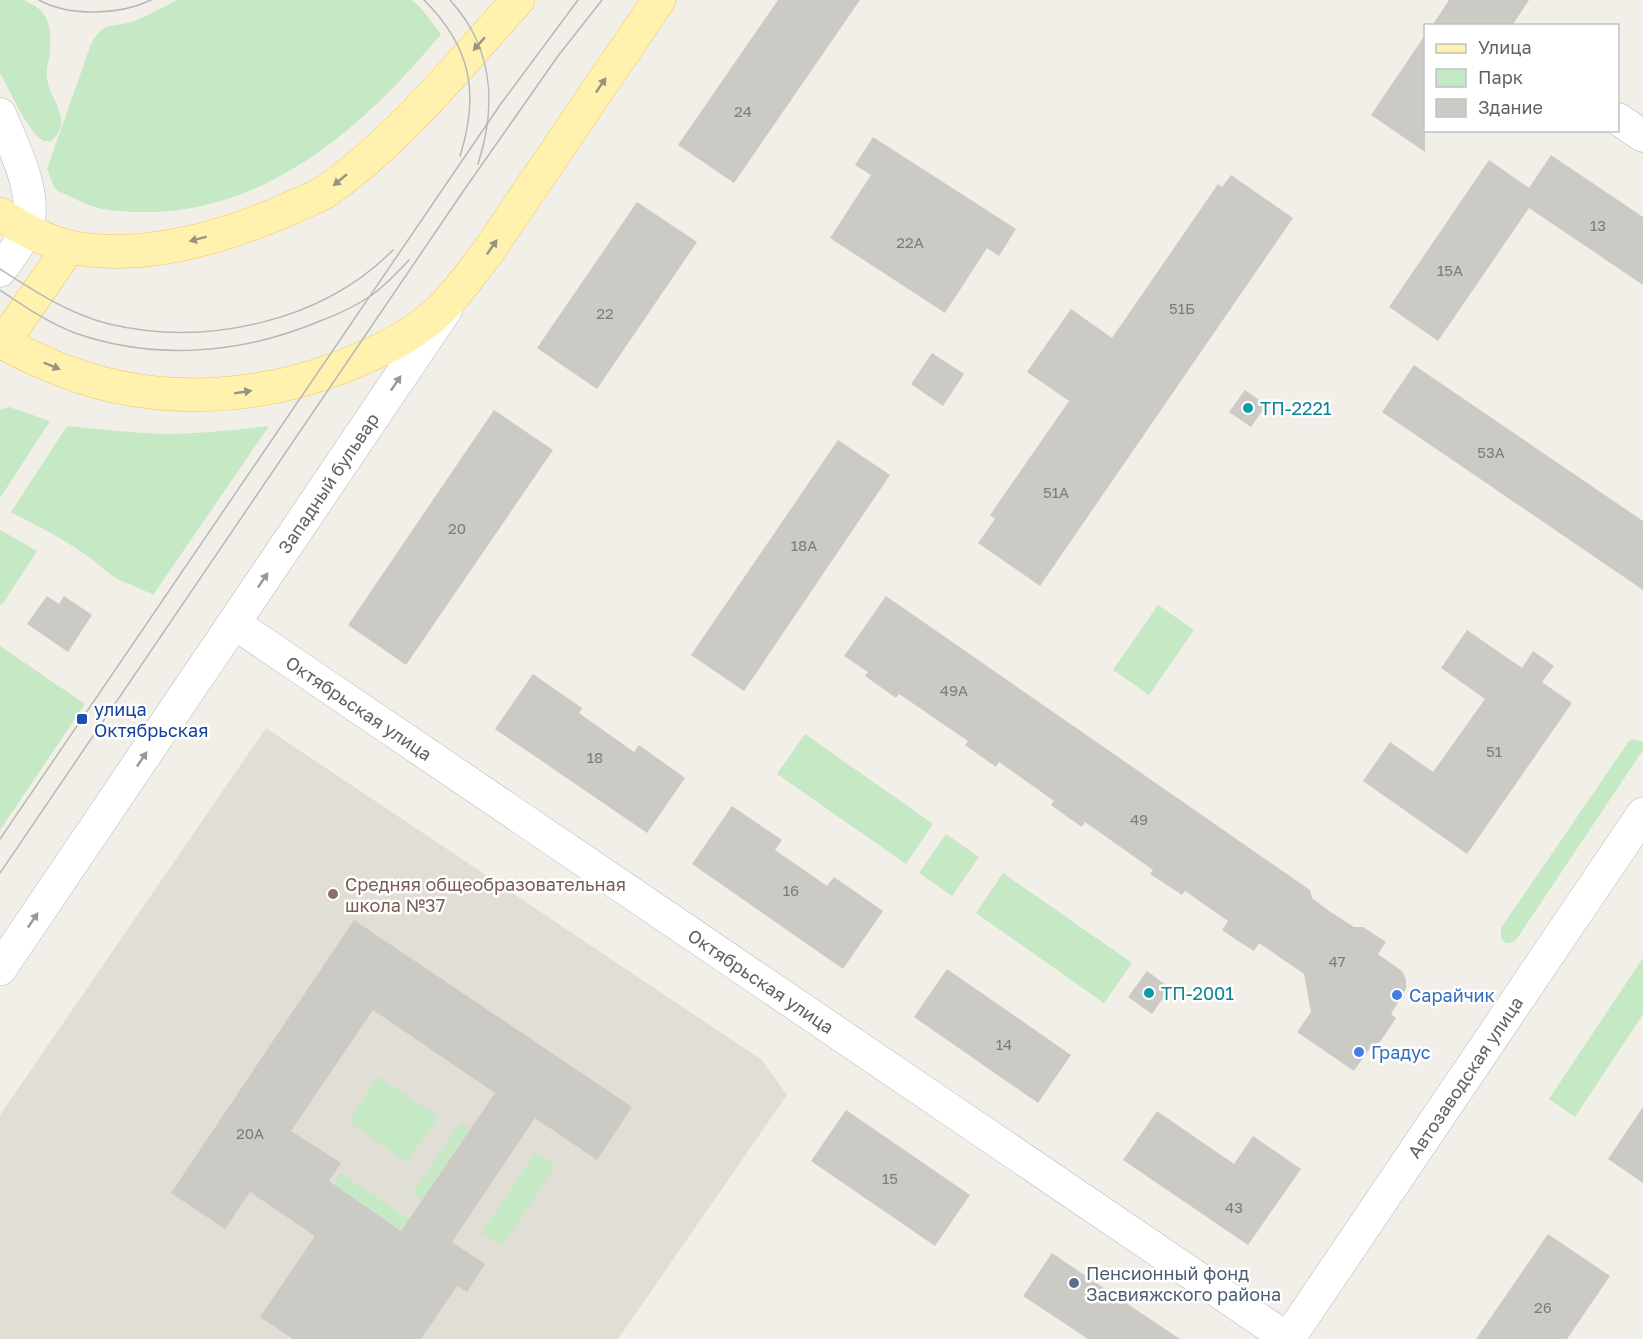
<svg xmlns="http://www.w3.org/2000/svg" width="1643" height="1339" viewBox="0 0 1643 1339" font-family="'Golos Text',sans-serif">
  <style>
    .education { fill: #e1ded6 }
    .green { fill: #c5e8c5 }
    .building { fill: #cccac5; fill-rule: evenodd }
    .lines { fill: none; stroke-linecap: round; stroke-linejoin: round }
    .minor-casing { stroke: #b5b8bc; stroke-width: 33 }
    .tertiary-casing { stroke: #b5b8bc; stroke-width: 34 }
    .primary-casing { stroke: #f2c960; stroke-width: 34 }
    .minor { stroke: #fff; stroke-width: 32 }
    .tertiary { stroke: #fff; stroke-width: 33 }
    .primary { stroke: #fff2af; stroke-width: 33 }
    .tram { stroke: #b6b7b8; stroke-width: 1.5 }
    .oneway { fill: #979581 }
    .oneway2 { fill: #979a9d }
    .culture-dot { fill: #0f9aa8; stroke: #fff; stroke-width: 2 }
    .transit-dot { fill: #1a4fb4; stroke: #fff; stroke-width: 2 }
    .education-dot { fill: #8d6e63; stroke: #fff; stroke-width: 2 }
    .shop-dot { fill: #3f7fe0; stroke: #fff; stroke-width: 2 }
    .service-dot { fill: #5c6f8a; stroke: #fff; stroke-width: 2 }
    .labels { text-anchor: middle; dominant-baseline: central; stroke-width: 5; stroke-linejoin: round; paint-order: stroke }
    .number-label { font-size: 15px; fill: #7a7d7f }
    .culture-label { font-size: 18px; fill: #0d838f; stroke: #fff; text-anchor: start }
    .street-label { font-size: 18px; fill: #5f6368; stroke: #fff }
    .transit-label { font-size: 18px; fill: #164399; stroke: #fff; text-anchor: start }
    .education-label { font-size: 18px; fill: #785e54; stroke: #fff; text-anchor: start }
    .shop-label { font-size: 18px; fill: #366cbe; stroke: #fff; text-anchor: start }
    .service-label { font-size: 18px; fill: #4e5e75; stroke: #fff; text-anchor: start }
  </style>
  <rect width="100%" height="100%" fill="#f1efe8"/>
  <polygon class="education" points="266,728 762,1060 787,1095 618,1339 0,1339 0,1115"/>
  <g class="green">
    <path d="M0,0C7,0 16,0 23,0C27,1 31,4 35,6C51,16 51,34 50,51C49,61 46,69 47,79C50,100 75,123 51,141H44L37,136L30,127L22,115L0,73Z"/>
    <path d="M177,0H411L420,7L441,34C361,131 255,224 120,211C96,209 90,206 69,196C66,194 59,192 57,190C52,185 50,175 47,169L91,44C105,19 112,29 134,21C149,15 163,7 177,0Z"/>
    <polygon points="9,407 50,421 0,498 0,410"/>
    <path d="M67,426C99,429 131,433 163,434C199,434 234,430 269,426L153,595C141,588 129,585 116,578C103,570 95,560 83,553C61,537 35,525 11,512Z"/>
    <polygon points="0,530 37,551 2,605 0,604"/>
    <polygon points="1158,605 1194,630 1149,695 1113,670"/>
    <polygon points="0,646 85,704 0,830"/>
    <polygon points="805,734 933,824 906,864 777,774"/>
    <polygon points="1634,739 1643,742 1643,750 1516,940 1511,943 1506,943 1501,939 1501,928 1629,741"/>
    <polygon points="946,834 979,857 952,896 919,873"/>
    <polygon points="1003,873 1132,963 1104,1003 976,913"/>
    <polygon points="1643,958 1643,1014 1575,1117 1549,1099"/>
    <polygon points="378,1077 438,1117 407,1162 348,1121"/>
    <polygon points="461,1123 470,1128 422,1199 412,1193"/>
    <polygon points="535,1153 555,1166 502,1246 482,1232"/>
    <polygon points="341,1173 409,1219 401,1230 334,1184"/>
  </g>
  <g class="building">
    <polygon points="778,0 860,0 734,183 678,145"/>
    <polygon points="1449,0 1529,0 1512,26 1432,26"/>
    <polygon points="1425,35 1425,152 1371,115"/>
    <polygon points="873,137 1016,229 999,256 987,248 945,313 830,238 871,175 855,165"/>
    <polygon points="1551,155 1643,217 1643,285 1529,208 1438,341 1389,307 1489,160 1529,188"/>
    <polygon points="1231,175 1293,218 1040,586 978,543 995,519 990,515 1069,401 1027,372 1071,309 1112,338 1218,184 1222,187"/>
    <polygon points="637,202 697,242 597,389 537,348"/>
    <polygon points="932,353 964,374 943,406 911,384"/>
    <polygon points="1414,365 1643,521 1643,590 1382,412"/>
    <polygon points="1245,390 1266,405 1251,427 1229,412"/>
    <polygon points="494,410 553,450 406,665 348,625"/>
    <polygon points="838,440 890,475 744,691 691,655"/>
    <polygon points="47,596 59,604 64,596 92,615 68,652 27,624"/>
    <polygon points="886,596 1310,890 1312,898 1329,911 1354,927 1363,927 1386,942 1378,954 1402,971 1406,979 1406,989 1391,1014 1396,1018 1380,1042 1372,1045 1354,1071 1297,1032 1311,1012 1304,974 1259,943 1254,951 1238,941 1222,930 1228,921 1185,891 1182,895 1150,874 1153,870 1085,822 1082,827 1066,816 1051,805 1054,801 999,762 996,767 965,745 968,741 899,694 896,698 865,676 868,672 844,656"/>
    <polygon points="1467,630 1522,668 1533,651 1554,666 1542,682 1572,703 1467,854 1363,781 1390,742 1433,772 1485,699 1441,668"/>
    <polygon points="533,674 582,708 579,713 634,752 639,745 685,778 647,833 495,729"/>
    <polygon points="732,806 782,840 775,850 827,886 834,877 883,911 843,969 692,864"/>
    <path d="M354,920L632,1107L597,1160L535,1118L452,1242L485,1264L467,1292L457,1286L421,1339H293L260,1317L315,1236L250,1192L225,1229L171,1193ZM373,1010L495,1093L401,1231L329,1181L341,1163L291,1131Z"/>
    <polygon points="947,969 1071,1055 1038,1103 914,1017"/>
    <polygon points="1147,971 1170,988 1152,1014 1128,997"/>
    <polygon points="1643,1107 1643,1183 1608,1159"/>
    <polygon points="846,1110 970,1195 935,1246 811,1161"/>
    <polygon points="1157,1111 1234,1164 1253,1136 1301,1169 1248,1245 1123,1160"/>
    <polygon points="1548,1234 1610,1276 1567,1339 1476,1339"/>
    <polygon points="1052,1253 1065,1262 1180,1339 1088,1339 1023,1296"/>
  </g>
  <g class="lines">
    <defs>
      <g id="minor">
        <path d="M0,114C13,146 40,197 26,231C20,244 9,259 0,271"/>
        <polyline points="1618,119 1643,136"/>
        <polyline points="234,623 1288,1339"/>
      </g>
      <g id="tertiary">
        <polyline points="0,969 446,309"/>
        <polyline points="1288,1339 1643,814"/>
      </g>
      <g id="primary">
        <path d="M0,214C21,228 44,241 70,247C141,262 226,237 291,208C303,202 317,198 328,190C401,138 458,66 518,0"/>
        <path d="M0,340C14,350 29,356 45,363C146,409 263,403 363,358C387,348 410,335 430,319C453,300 469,276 487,253L659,0"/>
        <polyline points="3,343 69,247"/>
      </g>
    </defs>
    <use href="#minor" class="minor-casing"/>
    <use href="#tertiary" class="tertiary-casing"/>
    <use href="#primary" class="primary-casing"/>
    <use href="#minor" class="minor"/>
    <use href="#tertiary" class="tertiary"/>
    <use href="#primary" class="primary"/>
    <g class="tram">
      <path d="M39,0C70,17 120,15 151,0"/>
      <path d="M424,0C471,47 480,93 460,156"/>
      <path d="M450,0C493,47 497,105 478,164"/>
      <path d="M0,269C34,291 69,314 109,324C206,347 322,322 393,250"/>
      <path d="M0,290C24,306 48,323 75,333C155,361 242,354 320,321C336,315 354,307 369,297C384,287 397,273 409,260"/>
      <polyline points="0,839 500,105 578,0"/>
      <polyline points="0,873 462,193 558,56 602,0"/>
    </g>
  </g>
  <defs><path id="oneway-solid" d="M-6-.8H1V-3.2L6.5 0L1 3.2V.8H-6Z" transform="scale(1.5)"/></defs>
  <g class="oneway">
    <use href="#oneway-solid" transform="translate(479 44) rotate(131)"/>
    <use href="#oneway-solid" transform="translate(601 85) rotate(-56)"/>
    <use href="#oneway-solid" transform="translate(340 180) rotate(140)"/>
    <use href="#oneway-solid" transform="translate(198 239) rotate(165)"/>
    <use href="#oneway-solid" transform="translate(492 247) rotate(-55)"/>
    <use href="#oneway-solid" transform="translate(52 366) rotate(23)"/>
    <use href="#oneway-solid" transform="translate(243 392) rotate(-9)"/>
  </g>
  <g class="oneway2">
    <use href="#oneway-solid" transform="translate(396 383) rotate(-56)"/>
    <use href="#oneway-solid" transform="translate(263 580) rotate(-56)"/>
    <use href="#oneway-solid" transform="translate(142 759) rotate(-56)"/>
    <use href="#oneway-solid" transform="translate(33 920) rotate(-56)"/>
  </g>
  <g class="culture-dot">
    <circle cx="1248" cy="408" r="6"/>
    <circle cx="1149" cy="993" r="6"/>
  </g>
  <rect class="transit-dot" x="76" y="713" width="12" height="12" rx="3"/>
  <circle class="education-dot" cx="333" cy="894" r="6"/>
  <g class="shop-dot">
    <circle cx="1397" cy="995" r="6"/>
    <circle cx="1359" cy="1052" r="6"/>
  </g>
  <circle class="service-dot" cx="1074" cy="1283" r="6"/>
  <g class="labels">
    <g class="number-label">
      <text x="743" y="111">24</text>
      <text x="1598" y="225">13</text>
      <text x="910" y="242">22А</text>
      <text x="1450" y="270">15А</text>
      <text x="1182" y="308">51Б</text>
      <text x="605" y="313">22</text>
      <text x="1491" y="452">53А</text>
      <text x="1056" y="492">51А</text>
      <text x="457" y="528">20</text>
      <text x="804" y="545">18А</text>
      <text x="954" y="690">49А</text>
      <text x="1494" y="751">51</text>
      <text x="595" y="757">18</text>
      <text x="1139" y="819">49</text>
      <text x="791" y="890">16</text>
      <text x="1337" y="961">47</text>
      <text x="1004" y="1044">14</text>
      <text x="250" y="1133">20А</text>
      <text x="890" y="1178">15</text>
      <text x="1234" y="1207">43</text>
      <text x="1543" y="1307">26</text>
    </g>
    <g class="culture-label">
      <text x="1260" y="408">ТП-2221</text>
      <text x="1161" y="993">ТП-2001</text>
    </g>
    <g class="street-label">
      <text transform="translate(328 483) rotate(-56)">Западный бульвар</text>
      <text transform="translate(359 708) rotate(34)">Октябрьская улица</text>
      <text transform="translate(761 981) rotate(34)">Октябрьская улица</text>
      <text transform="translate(1465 1077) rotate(-56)">Автозаводская улица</text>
    </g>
    <g class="transit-label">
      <text x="94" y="709">улица<tspan x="94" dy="21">Октябрьская</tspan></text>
    </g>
    <g class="education-label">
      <text x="345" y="884">Средняя общеобразовательная<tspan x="345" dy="21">школа №37</tspan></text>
    </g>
    <g class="shop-label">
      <text x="1409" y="995">Сарайчик</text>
      <text x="1371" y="1052">Градус</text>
    </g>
    <g class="service-label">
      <text x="1086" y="1273">Пенсионный фонд<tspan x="1086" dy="21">Засвияжского района</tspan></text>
    </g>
  </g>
  <rect x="1424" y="24" width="195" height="108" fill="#ffffff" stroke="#bfc1c3" stroke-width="1.5"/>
  <rect x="1436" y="44" width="30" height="9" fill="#fff2af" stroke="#bfc1c3" stroke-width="1.5"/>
  <text x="1478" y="54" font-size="18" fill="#5f6368">Улица</text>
  <rect x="1436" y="69" width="30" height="18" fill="#c5e8c5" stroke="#bfc1c3" stroke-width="1.5"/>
  <text x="1478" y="84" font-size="18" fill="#5f6368">Парк</text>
  <rect x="1436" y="99" width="30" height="18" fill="#cccac5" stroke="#bfc1c3" stroke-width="1.5"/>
  <text x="1478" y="114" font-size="18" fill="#5f6368">Здание</text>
</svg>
